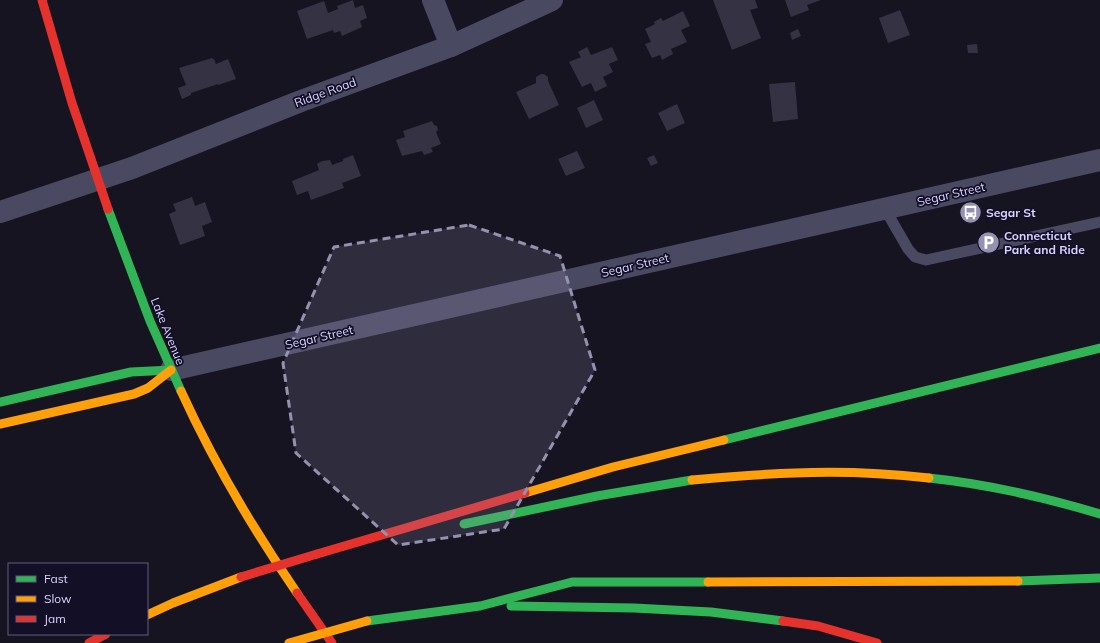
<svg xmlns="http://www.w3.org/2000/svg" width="1100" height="643" viewBox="0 0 1100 643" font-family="Mulish,sans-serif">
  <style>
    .building { fill: #343243 }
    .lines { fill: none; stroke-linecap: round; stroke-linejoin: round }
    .lane { stroke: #4a4962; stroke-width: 11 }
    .street { stroke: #4a4962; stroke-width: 22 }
    .fast { stroke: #30b455; stroke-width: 9 }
    .slow { stroke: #ff9f0a; stroke-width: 9 }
    .jam { stroke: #e5322d; stroke-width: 9 }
    .slow-bridge { stroke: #ff9f0a; stroke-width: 9 }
    .jam-bridge { stroke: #e5322d; stroke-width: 9 }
    .marked { fill: #9591b1; fill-opacity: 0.2; stroke: #9591b1; stroke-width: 3; stroke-dasharray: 8 5; stroke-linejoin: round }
    .labels { text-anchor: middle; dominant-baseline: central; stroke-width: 3.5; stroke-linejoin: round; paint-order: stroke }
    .street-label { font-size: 12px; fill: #d9d4ff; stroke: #130f26 }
    .poi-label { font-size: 12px; font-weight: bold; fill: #d9d4ff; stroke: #130f26; text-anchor: start }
  </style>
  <rect width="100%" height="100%" fill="#161421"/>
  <g class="building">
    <polygon points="353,0 355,8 363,5 367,18 360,21 362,27 342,36 340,31 334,33 333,30 307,39 297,11 324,1 328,13 338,9 337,6"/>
    <polygon points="713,0 755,0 758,8 750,10 761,38 732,50"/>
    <polygon points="785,0 821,0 807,5 809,10 791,17"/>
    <polygon points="900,10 910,35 888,43 879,18"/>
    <polygon points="683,11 690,26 681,30 687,42 671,49 673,54 662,60 660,55 652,58 645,44 651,42 645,29 655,24 654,22 661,18 663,21"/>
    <polygon points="798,29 801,36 792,40 790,33"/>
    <polygon points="977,44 978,53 968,53 967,45"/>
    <polygon points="587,47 591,55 612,47 618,60 609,64 613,72 603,77 607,86 595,92 591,83 582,87 569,62 581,57 578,52"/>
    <polygon points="212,58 213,59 214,59 216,64 228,59 236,79 218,85 218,84 191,93 191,95 182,99 178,88 186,85 179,68"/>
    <polygon points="541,74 544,74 548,77 548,81 559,105 529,119 516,92 536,83 536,77"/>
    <polygon points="795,82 798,119 773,122 769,84"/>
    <polygon points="594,100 603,120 586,128 577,108"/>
    <polygon points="677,104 685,123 667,131 658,113"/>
    <polygon points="432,121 434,125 437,126 438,130 436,132 441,144 431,148 433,152 424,155 422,151 402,156 396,140 405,137 403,131"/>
    <polygon points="577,151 585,168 566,176 558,159"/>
    <polygon points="353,155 361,176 342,183 344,188 311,200 308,191 297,195 292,181 319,170 317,164 322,161 330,160 332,165 343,161 343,159"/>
    <polygon points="654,155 658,163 651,166 647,158"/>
    <polygon points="192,197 195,206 205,202 212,222 202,226 205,236 180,245 169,214 176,211 173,204"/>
  </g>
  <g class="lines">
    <polyline class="lane" points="885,209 908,249 915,257 926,260 1100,222"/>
    <g class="street">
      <polyline points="433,0 451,46"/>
      <polyline points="0,212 132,168 301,101 451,46 552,0"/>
      <polyline points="171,370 1100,160"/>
    </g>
    <g class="fast">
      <polyline points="108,209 150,321 181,391"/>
      <polyline points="0,402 131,372 171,370"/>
      <polyline points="724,440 1100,348"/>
      <path d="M929,478C987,484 1044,497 1100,514"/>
      <polyline points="464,524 597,496 692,480"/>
      <polyline points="1018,581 1100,578"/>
      <polyline points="511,606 634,608 711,612 783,621"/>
      <polyline points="367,621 480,606 572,582 708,582"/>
    </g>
    <g class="slow">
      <path d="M181,391C213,461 253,529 297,593"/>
      <polyline points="0,424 134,394 148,388 171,370"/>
      <path d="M692,480C726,477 760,474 795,473C840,471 884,473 929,478"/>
      <polyline points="525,493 613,467 724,440"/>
      <polyline points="708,582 1018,581"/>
      <polyline points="147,615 173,603 241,577"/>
    </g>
    <g class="jam">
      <polyline points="42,0 72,103 108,209"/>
      <polyline points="317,554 525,493"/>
      <polyline points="297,593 332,643"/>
      <polyline points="783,621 818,626 877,643"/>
      <polyline points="89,643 106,634"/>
    </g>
    <polyline class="slow-bridge" points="289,643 367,621"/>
    <polyline class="jam-bridge" points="241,577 317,554"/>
  </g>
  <path class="marked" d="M469,225L560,256L595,370L504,529L398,545L296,453L283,363L334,247Z"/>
  <defs>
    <symbol id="bus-disc" viewBox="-11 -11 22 22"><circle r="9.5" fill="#9591b1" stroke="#130f26"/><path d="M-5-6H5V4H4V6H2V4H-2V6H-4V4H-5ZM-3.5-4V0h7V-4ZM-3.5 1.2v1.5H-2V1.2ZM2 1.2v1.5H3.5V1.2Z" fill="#fff"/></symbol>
    <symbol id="parking-disc" viewBox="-11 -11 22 22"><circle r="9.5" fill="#9591b1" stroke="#130f26"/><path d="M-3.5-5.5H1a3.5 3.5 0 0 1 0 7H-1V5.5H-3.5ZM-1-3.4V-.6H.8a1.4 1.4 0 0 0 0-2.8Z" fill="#fff"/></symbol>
  </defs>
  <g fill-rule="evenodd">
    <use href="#bus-disc" x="958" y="200" width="25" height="25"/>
    <use href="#parking-disc" x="976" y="230" width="25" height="25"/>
  </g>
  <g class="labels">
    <g class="street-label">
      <text transform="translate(325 92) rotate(-20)">Ridge Road</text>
      <text transform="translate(951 194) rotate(-13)">Segar Street</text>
      <text transform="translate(635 265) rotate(-13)">Segar Street</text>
      <text transform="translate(168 331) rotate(68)">Lake Avenue</text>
      <text transform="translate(319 337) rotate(-13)">Segar Street</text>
    </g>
    <g class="poi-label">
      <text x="986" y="212">Segar St</text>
      <text x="1004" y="235">Connecticut<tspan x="1004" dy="14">Park and Ride</tspan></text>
    </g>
  </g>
  <rect x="8" y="563" width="140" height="72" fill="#130f26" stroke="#625e7d"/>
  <rect x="16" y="576" width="20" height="6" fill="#30b455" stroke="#625e7d"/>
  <text x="44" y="583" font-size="12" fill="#d9d4ff">Fast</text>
  <rect x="16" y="596" width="20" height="6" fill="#ff9f0a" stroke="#625e7d"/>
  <text x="44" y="603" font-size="12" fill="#d9d4ff">Slow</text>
  <rect x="16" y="616" width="20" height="6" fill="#e5322d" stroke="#625e7d"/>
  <text x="44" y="623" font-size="12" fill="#d9d4ff">Jam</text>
</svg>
